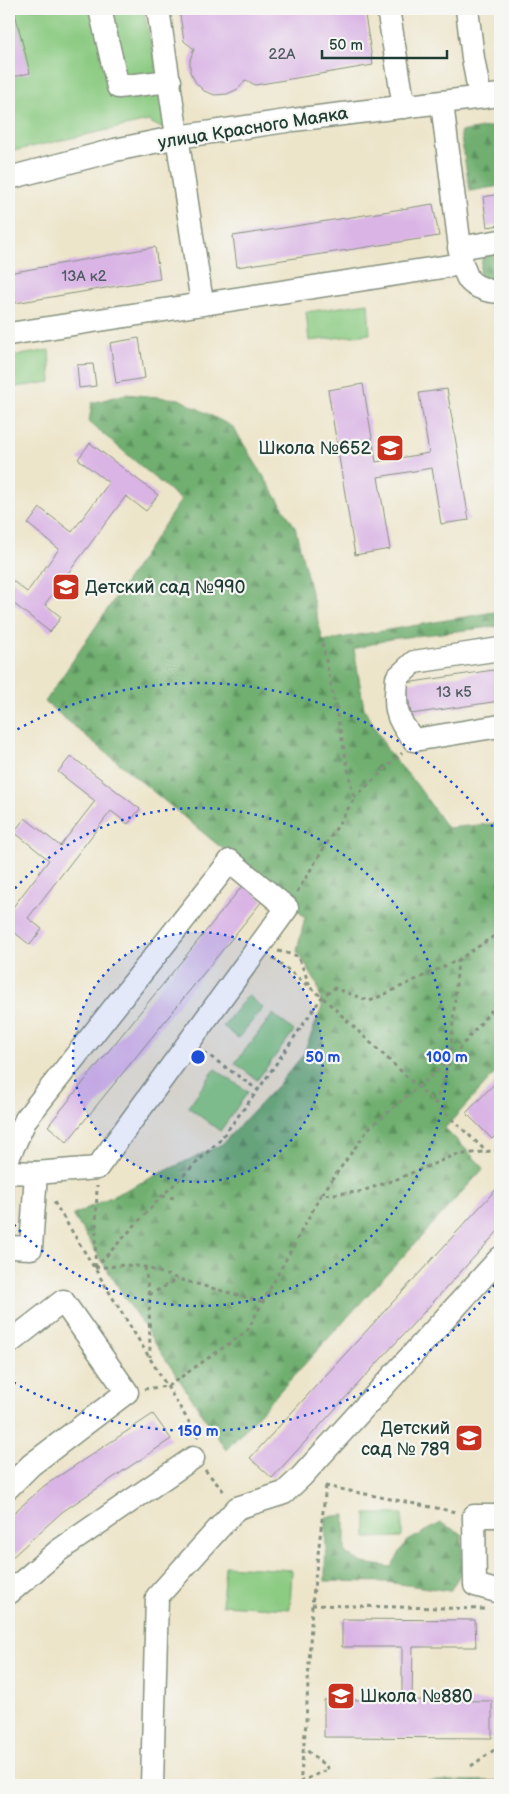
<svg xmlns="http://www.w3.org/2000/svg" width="509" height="1794" viewBox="0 0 509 1794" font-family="'Balsamiq Sans',sans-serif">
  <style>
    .green { fill: #8bcb82; stroke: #55845b }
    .forest { fill: url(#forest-firs); stroke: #487652 }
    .building { fill: #d9b4e5 }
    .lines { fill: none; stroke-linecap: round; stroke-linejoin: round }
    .minor-casing { stroke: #86917f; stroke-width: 25 }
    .path { stroke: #86917f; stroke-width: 3; stroke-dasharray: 4 4; stroke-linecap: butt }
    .minor { stroke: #fff; stroke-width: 22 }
    .ring { fill: none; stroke: #1d4ed8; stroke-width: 2.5; stroke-dasharray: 2.5 5 }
    .labels { text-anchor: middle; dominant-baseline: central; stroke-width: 4.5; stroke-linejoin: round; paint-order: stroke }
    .number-label { font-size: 15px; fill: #4e5b60 }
    .street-label { font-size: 18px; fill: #1f3d34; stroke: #f6f6f2 }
    .poi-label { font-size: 18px; fill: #1f3d34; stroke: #f6f6f2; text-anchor: end }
    .centre { fill: #1d4ed8; stroke: #f6f6f2; stroke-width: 2.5 }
    .ring-label { font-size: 15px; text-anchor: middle; font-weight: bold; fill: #1d4ed8; stroke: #f6f6f2; stroke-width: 4.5; stroke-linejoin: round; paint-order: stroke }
  </style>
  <defs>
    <pattern id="forest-firs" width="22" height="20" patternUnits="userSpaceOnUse" patternTransform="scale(1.25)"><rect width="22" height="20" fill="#70af70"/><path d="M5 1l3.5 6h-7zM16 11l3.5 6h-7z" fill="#5b905d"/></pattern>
  </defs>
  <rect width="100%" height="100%" fill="#f6f6f2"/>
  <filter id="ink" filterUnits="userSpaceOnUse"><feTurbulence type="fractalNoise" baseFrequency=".02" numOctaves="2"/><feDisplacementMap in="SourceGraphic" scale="10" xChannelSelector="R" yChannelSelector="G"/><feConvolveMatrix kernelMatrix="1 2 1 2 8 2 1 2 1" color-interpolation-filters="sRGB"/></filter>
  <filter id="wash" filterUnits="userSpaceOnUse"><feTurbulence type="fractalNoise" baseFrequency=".0096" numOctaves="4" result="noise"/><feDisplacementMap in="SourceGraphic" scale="20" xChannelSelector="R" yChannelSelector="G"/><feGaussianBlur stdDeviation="1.12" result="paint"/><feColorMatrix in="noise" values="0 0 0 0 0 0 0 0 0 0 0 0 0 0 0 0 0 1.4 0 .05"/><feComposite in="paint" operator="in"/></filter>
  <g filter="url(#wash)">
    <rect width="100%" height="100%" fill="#ede5ca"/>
    <g class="green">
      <polygon points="9,9 143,9 171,133 148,121 9,152"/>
      <polygon points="368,303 370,334 309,341 306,312"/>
      <polygon points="49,350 51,382 9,388 9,357"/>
      <polygon points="248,995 263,1008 238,1038 223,1026"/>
      <polygon points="273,1014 294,1031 257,1080 235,1063"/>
      <polygon points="215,1069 248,1092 220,1131 188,1107"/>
      <polygon points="366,1514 402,1514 402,1537 366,1538"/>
      <polygon points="225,1566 292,1570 290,1609 222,1605"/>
    </g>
    <g class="forest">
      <polygon points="500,125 500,186 470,191 460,132"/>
      <polygon points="500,248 500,284 479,276 483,255"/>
      <polygon points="125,394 179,399 233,427 295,527 323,641 500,611 500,626 390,639 354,649 364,708 388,751 417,785 447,828 500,823 500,1068 445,1128 484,1168 226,1450 127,1301 73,1215 222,1144 278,1085 303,1055 322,1007 317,984 297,951 305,917 45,702 181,500 89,422 92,403"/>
      <polygon points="345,1515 345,1553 363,1563 391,1567 406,1542 441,1523 462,1534 462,1571 450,1591 386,1582 325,1581 326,1517"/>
      <rect x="366" y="1781" width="133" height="4"/>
    </g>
    <g id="blocks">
      <g class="building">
        <polygon points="9,9 14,9 30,73 9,78"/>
        <polygon points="179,9 364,9 373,65 255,85 246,80 238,89 227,94 215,95 204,91 196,83 190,72 190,60 194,49 184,41"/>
        <polygon points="500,194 500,225 487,227 483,197"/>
        <polygon points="433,204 439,236 237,267 233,236"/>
        <polygon points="155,247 160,279 9,304 9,273"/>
        <polygon points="139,338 145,378 116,383 110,343"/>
        <polygon points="93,364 96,386 79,388 77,365"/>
        <polygon points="363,384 376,462 429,453 419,393 447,389 469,520 441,524 432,468 378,477 390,549 355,555 328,390"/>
        <polygon points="90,443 158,495 146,511 126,496 45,604 61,617 50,632 9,600 9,578 27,592 59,549 28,524 40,508 72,532 109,483 78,459"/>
        <polygon points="500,669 500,701 411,714 406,683"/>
        <polygon points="71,756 140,809 128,824 111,811 28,918 42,929 30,945 9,928 9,903 13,907 49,860 14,832 25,818 60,846 95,801 58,772"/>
        <polygon points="244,884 263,900 67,1142 48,1126"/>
        <polygon points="500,1078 500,1131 492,1139 466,1113"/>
        <polygon points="500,1185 500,1229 272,1478 250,1458"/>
        <polygon points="9,1190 11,1191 10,1209 9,1209"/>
        <polygon points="153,1414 171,1439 62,1512 9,1560 9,1517 44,1486"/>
        <polygon points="342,1619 475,1620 476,1647 413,1647 412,1700 492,1701 492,1738 324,1737 324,1700 402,1700 402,1647 342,1647"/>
      </g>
    </g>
  </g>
  <g filter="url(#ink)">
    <use href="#blocks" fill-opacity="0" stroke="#86917f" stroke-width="1"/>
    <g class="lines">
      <defs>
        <g id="minor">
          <polyline points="100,9 118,87 170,81"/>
          <polyline points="158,9 202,303"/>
          <polyline points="388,9 404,107"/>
          <polyline points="467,9 473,58 480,97"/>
          <polyline points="442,103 462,264"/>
          <polyline points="9,178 115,150 178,137 293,120 500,95"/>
          <polyline points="459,248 500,241"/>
          <path d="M9,334L462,264C464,268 466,276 469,280C475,287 491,293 500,291"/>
          <path d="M500,649L414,662L397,678C395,708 394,717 414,740L500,726"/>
          <polyline points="9,1156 26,1119 230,861 287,908 97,1168 36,1173 9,1172"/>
          <polyline points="9,1247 31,1248 36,1173"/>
          <polyline points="9,1343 63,1301 127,1392 31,1465 9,1487"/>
          <polyline points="500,1516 474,1516 475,1585 500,1592"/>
          <polyline points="9,1593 58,1551 193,1458"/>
          <polyline points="152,1785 157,1597 237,1508 284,1493 301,1477 500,1258"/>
        </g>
      </defs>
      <use href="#minor" class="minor-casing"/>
      <g class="path">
        <polyline points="354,798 402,753"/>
        <polyline points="297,892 354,799 322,641"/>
        <polyline points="278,951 298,956 310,986"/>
        <polyline points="273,958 322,997 487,1152"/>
        <polyline points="204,1052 258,1090"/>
        <polyline points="435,1104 450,1060 458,960"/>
        <polyline points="322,1194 369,1128 450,1060 500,1000"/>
        <polyline points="162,1196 175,1198"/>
        <polyline points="54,1202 200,1440"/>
        <polyline points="95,1267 97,1186"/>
        <polyline points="145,1267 149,1295 150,1357"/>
        <polyline points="95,1268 162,1196 220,1140 258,1090 322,997 334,988 370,1001 458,960 500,932"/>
        <polyline points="95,1268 126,1265 145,1267 178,1279 263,1302"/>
        <polyline points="149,1295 178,1279"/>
        <polyline points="144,1389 168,1386 247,1331 321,1195 359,1192 397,1179 455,1155 500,1150"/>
        <polyline points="205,1470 226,1494"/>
        <polyline points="325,1486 456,1512"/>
        <polyline points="312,1605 484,1609"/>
        <polyline points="471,1766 500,1746"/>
        <polyline points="300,1782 329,1769 304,1748"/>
        <polyline points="300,1785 306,1722 312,1605 326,1486"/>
      </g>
      <use href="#minor" class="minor"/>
    </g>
  </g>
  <circle cx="198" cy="1057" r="125" fill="#1d4ed8" fill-opacity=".12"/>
  <g class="ring">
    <circle cx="198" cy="1057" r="125"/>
    <path d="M10 894A249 249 0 1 1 10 1220"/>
    <path d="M499 1279A374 374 0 0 1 11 1381M11 733A374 374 0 0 1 499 835"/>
  </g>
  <defs>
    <symbol id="school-square" viewBox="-11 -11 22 22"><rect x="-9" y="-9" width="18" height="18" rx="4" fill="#c8321e" stroke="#f6f6f2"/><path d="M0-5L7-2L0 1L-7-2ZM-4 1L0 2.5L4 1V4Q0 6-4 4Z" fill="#fff"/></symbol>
  </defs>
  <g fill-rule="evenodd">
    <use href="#school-square" x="374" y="432" width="32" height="32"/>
    <use href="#school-square" x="50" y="571" width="32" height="32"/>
    <use href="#school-square" x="453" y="1422" width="32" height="32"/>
    <use href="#school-square" x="325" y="1680" width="32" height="32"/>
  </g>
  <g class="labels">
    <g class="number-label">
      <text x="282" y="54">22А</text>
      <text x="84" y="276">13А к2</text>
      <text x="454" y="692">13 к5</text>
    </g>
    <g class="street-label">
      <text transform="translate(253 128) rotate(-9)">улица Красного Маяка</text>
    </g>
    <g class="poi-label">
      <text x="371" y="448">Школа №652</text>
      <text x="85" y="587" text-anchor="start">Детский сад №990</text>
      <text x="450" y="1428">Детский<tspan x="450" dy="21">сад № 789</tspan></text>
      <text x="360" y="1696" text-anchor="start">Школа №880</text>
    </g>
  </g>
  <circle cx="198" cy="1057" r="8" class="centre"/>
  <g class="ring-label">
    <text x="323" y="1062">50 m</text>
    <text x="447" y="1062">100 m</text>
    <text x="198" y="1436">150 m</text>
  </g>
  <rect width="509" height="1794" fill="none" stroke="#f6f6f2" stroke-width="30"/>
  <path d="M322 50v8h125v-8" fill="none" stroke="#1f3d34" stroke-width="2.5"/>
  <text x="329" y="50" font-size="15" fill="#1f3d34" stroke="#f6f6f2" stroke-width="4" paint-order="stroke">50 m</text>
</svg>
